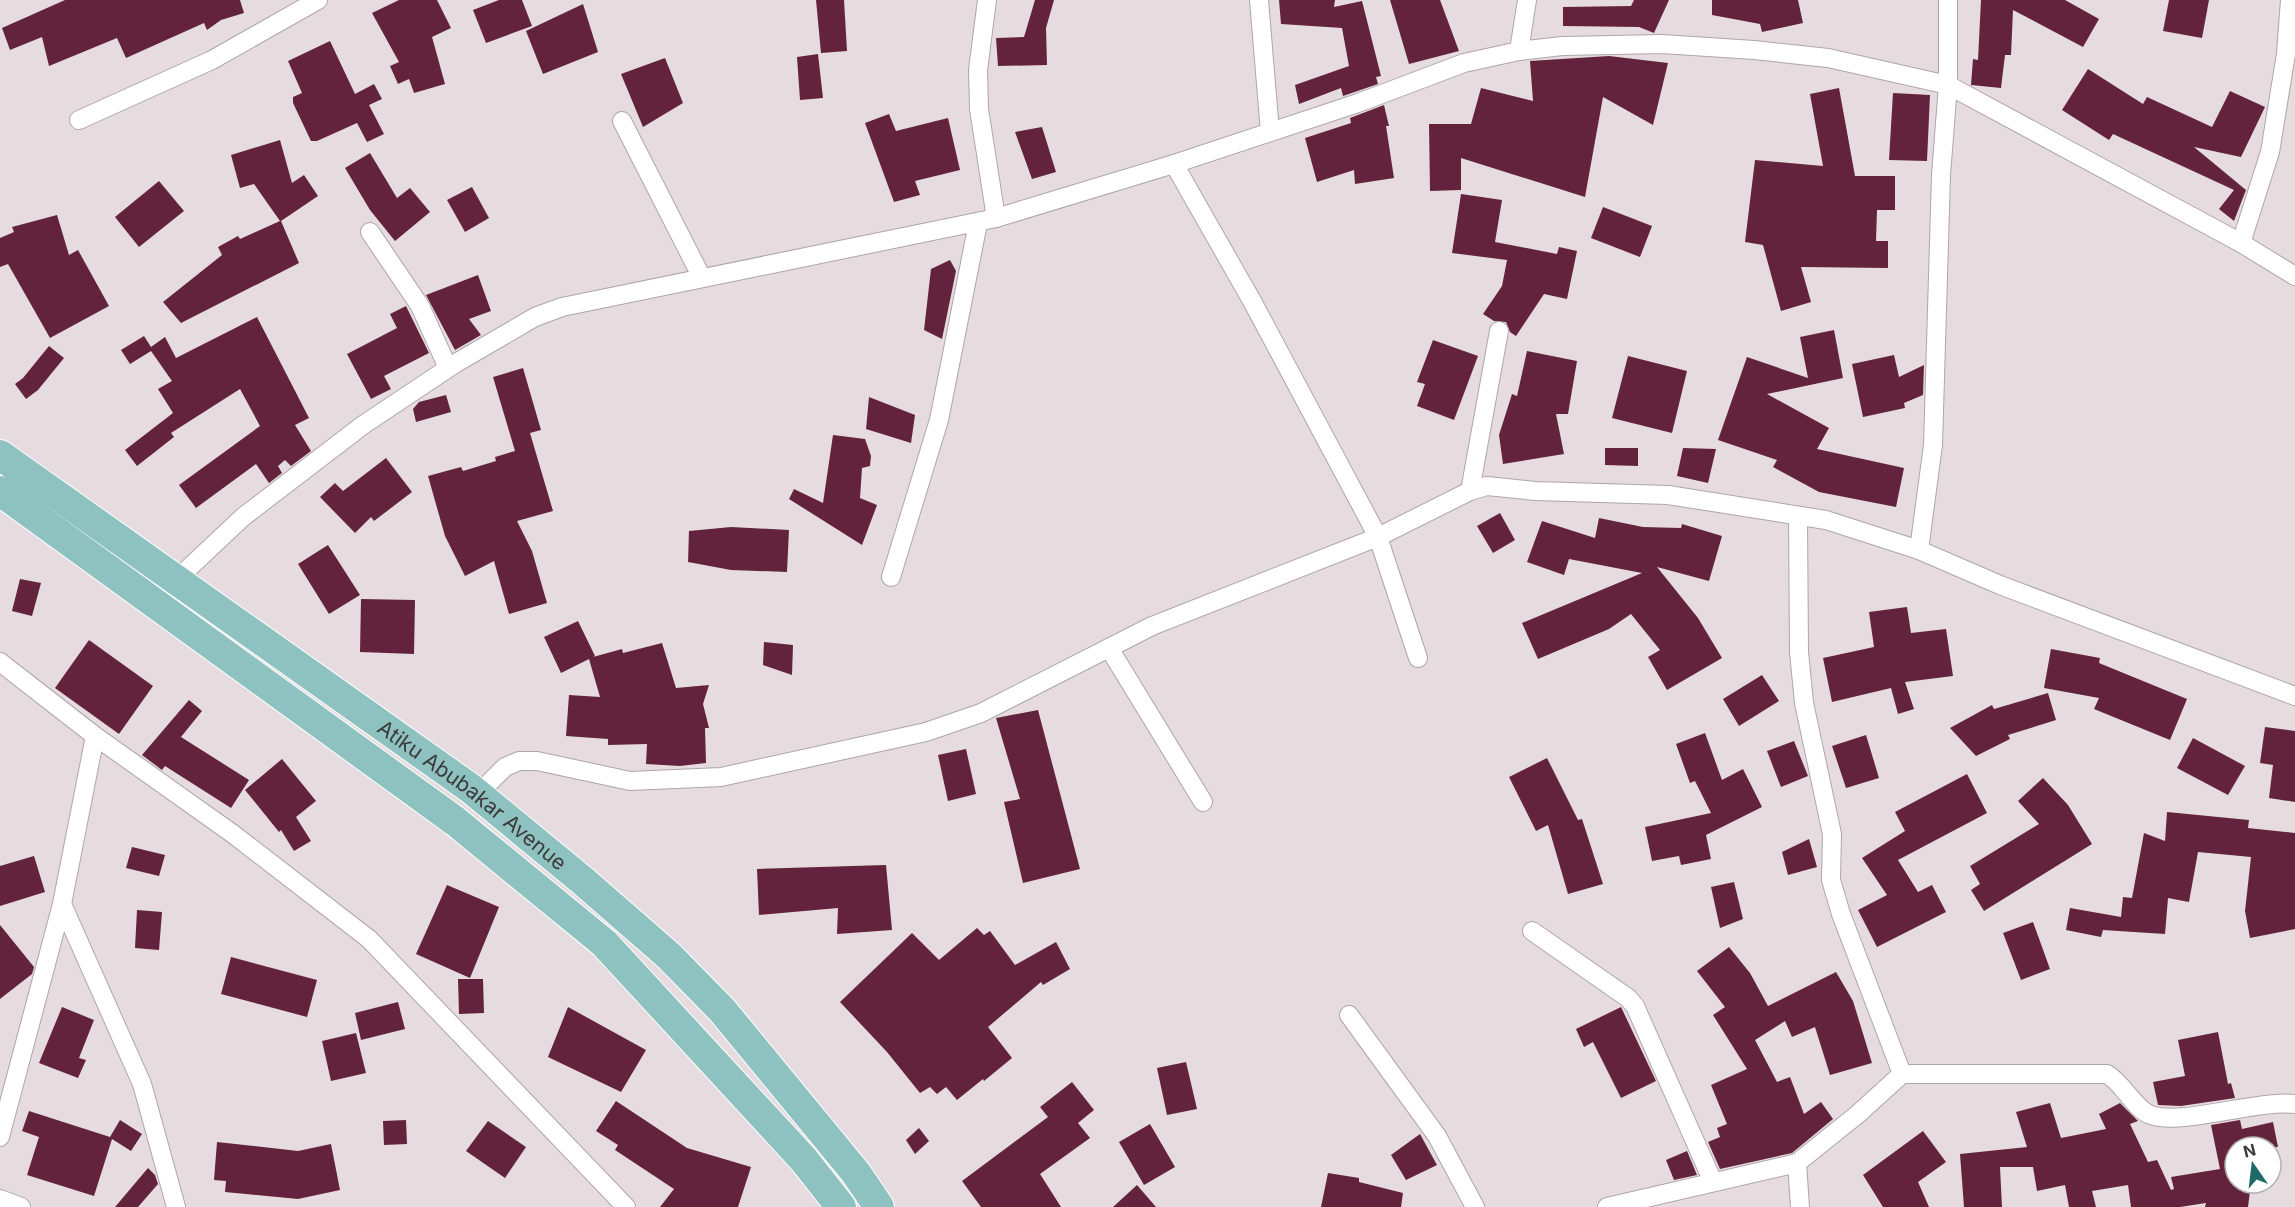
<svg xmlns="http://www.w3.org/2000/svg" width="2295" height="1207" viewBox="0 0 2295 1207" font-family="Inter,sans-serif">
  <style>
    .building { fill: #64233d }
    .lines { fill: none; stroke-linecap: round; stroke-linejoin: round }
    .street-casing { stroke: #afa5a8; stroke-width: 20 }
    .primary-casing { stroke: #fff; stroke-width: 32 }
    .street { stroke: #fff; stroke-width: 18 }
    .primary { stroke: #8ec2c0; stroke-width: 30 }
    .labels { text-anchor: middle; dominant-baseline: central; stroke-width: 6; stroke-linejoin: round; paint-order: stroke }
    .street-label { font-size: 21px; fill: #3e3a3b; stroke: #fff }
  </style>
  <rect width="100%" height="100%" fill="#e6dcdf"/>
  <g class="building">
    <polygon points="65,0 240,0 244,13 221,20 207,30 204,23 126,58 117,38 49,66 42,37 10,50 2,28"/>
    <polygon points="399,0 437,0 451,28 432,37 445,84 414,93 409,79 398,84 390,66 399,62 372,13"/>
    <polygon points="499,0 522,0 532,26 486,43 473,10"/>
    <polygon points="816,0 844,0 847,51 821,53"/>
    <polygon points="1035,0 1054,0 1046,28 1047,65 998,66 996,38 1024,37"/>
    <polygon points="1279,0 1335,0 1334,7 1362,1 1381,76 1376,77 1378,84 1343,96 1341,88 1299,104 1295,85 1349,66 1342,28 1281,24"/>
    <polygon points="1390,0 1440,0 1459,51 1409,64"/>
    <polygon points="1634,0 1669,0 1654,33 1639,27 1563,26 1563,7 1631,6"/>
    <polygon points="1712,0 1798,0 1803,23 1762,32 1760,24 1712,15"/>
    <polygon points="1981,0 2065,0 2099,19 2083,47 2013,10 2011,55 2005,55 2001,88 1971,85 1973,59 1978,60"/>
    <polygon points="2169,0 2209,0 2202,38 2163,31"/>
    <polygon points="583,4 598,52 543,74 526,31"/>
    <polygon points="330,41 355,94 374,84 382,99 369,105 384,134 367,142 357,123 317,141 311,141 293,103 293,97 302,93 288,61"/>
    <polygon points="818,54 823,98 800,100 797,57"/>
    <polygon points="1609,56 1668,63 1653,125 1603,97 1585,197 1461,158 1461,190 1430,191 1429,124 1471,124 1481,88 1533,101 1530,61"/>
    <polygon points="665,58 683,103 643,127 621,74"/>
    <polygon points="2088,69 2143,104 2147,97 2212,127 2230,91 2265,107 2241,157 2194,147 2246,190 2234,221 2219,209 2234,190 2113,134 2109,140 2062,110"/>
    <polygon points="1839,88 1855,176 1895,176 1895,210 1877,210 1876,241 1888,241 1888,268 1801,267 1811,302 1781,311 1763,245 1745,242 1755,160 1823,166 1810,94"/>
    <polygon points="1893,93 1930,95 1927,161 1889,160"/>
    <polygon points="1384,105 1389,126 1386,126 1394,178 1355,184 1354,170 1317,182 1305,138 1351,123 1350,118"/>
    <polygon points="889,114 896,131 948,118 960,170 915,181 920,195 894,202 865,123"/>
    <polygon points="1042,127 1056,172 1032,179 1015,132"/>
    <polygon points="280,140 292,183 304,175 318,196 281,221 299,263 181,323 163,302 222,255 218,247 238,236 240,239 280,221 254,184 240,188 231,155"/>
    <polygon points="370,153 397,198 410,188 430,212 395,241 370,210 345,168"/>
    <polygon points="159,181 184,211 139,247 115,217"/>
    <polygon points="472,187 489,218 465,232 447,200"/>
    <polygon points="1461,194 1502,200 1495,242 1557,254 1559,247 1577,251 1567,299 1544,294 1516,336 1510,332 1506,322 1494,321 1483,314 1502,286 1507,260 1452,253"/>
    <polygon points="1603,207 1652,226 1640,257 1591,238"/>
    <polygon points="57,215 69,255 78,250 109,306 50,338 8,264 0,267 0,238 14,232 12,227"/>
    <polygon points="950,260 956,271 942,339 924,330 931,269"/>
    <polygon points="478,275 491,311 469,319 481,335 455,350 426,295"/>
    <polygon points="406,306 429,353 384,376 391,389 371,399 347,354 397,328 390,314"/>
    <polygon points="257,317 309,418 295,425 311,451 291,466 285,460 278,466 282,473 269,483 256,464 196,508 179,485 260,426 240,389 171,433 174,437 137,466 125,450 173,413 158,389 172,381 151,351 130,364 121,350 144,336 151,347 165,337 176,358"/>
    <polygon points="1834,330 1843,378 1767,394 1829,428 1817,449 1904,468 1896,507 1819,492 1773,467 1777,460 1718,440 1747,357 1808,378 1800,337"/>
    <polygon points="1433,340 1478,356 1454,420 1417,406 1425,384 1417,382"/>
    <polygon points="49,346 64,358 38,390 26,399 15,384 23,378"/>
    <polygon points="1527,351 1577,361 1568,414 1556,414 1564,454 1503,464 1499,435 1512,394 1517,396"/>
    <polygon points="1894,355 1899,377 1924,365 1923,395 1904,403 1905,408 1863,417 1852,364"/>
    <polygon points="1628,356 1687,371 1672,433 1612,418"/>
    <polygon points="523,368 541,430 530,433 553,511 517,521 532,551 547,603 509,614 494,561 465,576 445,536 428,476 461,467 463,471 496,461 495,457 515,451 493,377"/>
    <polygon points="446,395 451,412 416,422 413,409 419,402"/>
    <polygon points="869,397 915,415 911,443 866,429"/>
    <polygon points="833,435 865,439 871,456 870,466 862,468 860,498 877,505 862,545 789,499 794,489 823,503"/>
    <polygon points="1605,448 1638,448 1638,466 1605,465"/>
    <polygon points="1683,448 1716,449 1708,483 1677,476"/>
    <polygon points="386,458 412,492 374,521 371,517 355,533 320,497 335,483 343,491"/>
    <polygon points="1500,513 1515,540 1493,553 1477,526"/>
    <polygon points="1599,518 1643,527 1681,528 1682,524 1722,536 1709,581 1657,567 1698,618 1722,658 1667,690 1648,657 1660,650 1631,614 1609,629 1538,659 1522,623 1642,573 1569,559 1564,575 1527,562 1542,521 1595,538"/>
    <polygon points="731,527 789,530 787,572 731,570 688,562 689,531"/>
    <polygon points="328,545 360,595 329,614 298,564"/>
    <polygon points="20,579 41,583 32,616 12,611"/>
    <polygon points="361,599 415,600 414,654 360,652"/>
    <polygon points="1907,607 1911,633 1946,629 1953,676 1905,682 1914,709 1898,714 1891,688 1832,702 1823,658 1874,647 1869,612"/>
    <polygon points="578,621 595,656 593,657 622,649 623,653 662,643 676,688 709,685 703,704 709,728 705,728 706,763 680,766 646,764 647,744 608,745 608,739 566,736 569,695 600,697 589,659 561,673 544,637"/>
    <polygon points="89,640 153,686 119,734 55,688"/>
    <polygon points="764,642 793,645 792,675 763,665"/>
    <polygon points="2051,649 2100,658 2099,663 2187,699 2170,740 2094,709 2099,698 2044,688"/>
    <polygon points="1762,675 1779,701 1739,726 1723,699"/>
    <polygon points="2048,693 2056,720 2008,735 2010,739 1976,756 1950,728 1992,705 1994,709"/>
    <polygon points="189,700 202,711 181,737 249,780 231,808 165,766 162,770 142,755"/>
    <polygon points="1038,710 1080,869 1023,883 1004,802 1020,799 996,718"/>
    <polygon points="2265,727 2295,731 2295,802 2269,798 2273,765 2260,763"/>
    <polygon points="1705,733 1722,780 1743,769 1762,807 1706,835 1711,859 1681,865 1679,856 1652,861 1645,827 1711,813 1695,781 1690,783 1676,744"/>
    <polygon points="1866,735 1879,778 1846,788 1832,746"/>
    <polygon points="2193,738 2245,766 2228,795 2177,768"/>
    <polygon points="1794,741 1808,776 1781,787 1767,751"/>
    <polygon points="966,749 976,794 948,801 938,755"/>
    <polygon points="1547,758 1578,820 1582,819 1603,884 1568,894 1548,825 1536,831 1509,777"/>
    <polygon points="282,759 316,801 296,817 311,841 294,851 281,830 279,832 245,790"/>
    <polygon points="1967,774 1987,813 1898,860 1918,892 1932,885 1946,912 1877,947 1858,910 1887,895 1862,858 1905,831 1895,812"/>
    <polygon points="2043,778 2068,805 2092,844 1984,911 1971,890 1980,884 1970,866 2039,824 2018,801"/>
    <polygon points="2167,812 2249,820 2248,828 2295,833 2295,929 2250,938 2245,911 2251,857 2198,852 2189,902 2168,898 2165,934 2103,930 2101,937 2066,930 2070,908 2121,917 2123,897 2132,898 2144,833 2165,841"/>
    <polygon points="1809,839 1817,867 1788,875 1782,852"/>
    <polygon points="132,847 165,855 159,876 126,868"/>
    <polygon points="34,856 45,892 0,906 0,866"/>
    <polygon points="886,865 892,930 837,934 838,908 759,915 757,869"/>
    <polygon points="1734,882 1743,919 1720,928 1711,887"/>
    <polygon points="447,885 499,907 470,978 416,954"/>
    <polygon points="137,910 162,912 159,950 135,948"/>
    <polygon points="2033,922 2050,969 2021,980 2003,933"/>
    <polygon points="0,925 34,967 32,974 0,999"/>
    <polygon points="977,928 984,935 990,931 1015,965 1056,942 1070,969 1043,985 1041,982 988,1027 1012,1058 984,1081 983,1079 957,1100 946,1087 937,1094 930,1087 920,1093 887,1052 840,1002 912,933 939,960"/>
    <polygon points="1729,947 1750,973 1768,1006 1836,972 1853,1001 1872,1063 1830,1075 1815,1027 1792,1037 1785,1021 1755,1040 1777,1082 1790,1077 1804,1114 1821,1102 1833,1119 1792,1153 1720,1169 1708,1142 1720,1137 1717,1128 1727,1124 1711,1085 1747,1069 1713,1015 1725,1007 1697,971"/>
    <polygon points="231,957 317,980 307,1017 221,994"/>
    <polygon points="458,979 483,979 484,1013 459,1014"/>
    <polygon points="398,1002 405,1029 361,1040 355,1013"/>
    <polygon points="62,1007 94,1020 79,1058 86,1060 78,1078 39,1063"/>
    <polygon points="568,1007 646,1050 621,1092 548,1057"/>
    <polygon points="1621,1007 1656,1081 1621,1098 1593,1042 1584,1047 1576,1029"/>
    <polygon points="2218,1032 2228,1084 2231,1083 2235,1098 2181,1106 2158,1105 2153,1082 2185,1076 2178,1040"/>
    <polygon points="356,1033 366,1073 331,1081 322,1041"/>
    <polygon points="1186,1062 1197,1109 1167,1115 1157,1068"/>
    <polygon points="1072,1082 1094,1110 1078,1123 1090,1138 1040,1174 1061,1207 981,1207 962,1181 1048,1117 1040,1107"/>
    <polygon points="616,1101 687,1148 751,1167 738,1207 660,1207 674,1189 615,1150 618,1145 596,1131"/>
    <polygon points="2050,1103 2061,1138 2106,1129 2099,1114 2120,1103 2138,1121 2130,1124 2148,1162 2157,1160 2171,1190 2174,1189 2171,1177 2220,1169 2211,1125 2240,1120 2242,1129 2273,1122 2278,1147 2235,1147 2235,1183 2251,1183 2248,1207 2205,1207 2206,1203 2180,1207 2131,1207 2128,1185 2092,1191 2096,1207 2069,1207 2065,1185 2037,1191 2033,1167 2000,1167 2002,1207 1964,1207 1960,1154 2027,1147 2016,1112"/>
    <polygon points="29,1111 110,1137 120,1120 142,1134 131,1151 112,1139 94,1196 27,1175 39,1137 22,1131"/>
    <polygon points="406,1120 407,1144 384,1145 383,1121"/>
    <polygon points="488,1121 526,1147 505,1178 466,1151"/>
    <polygon points="1150,1124 1175,1167 1144,1185 1119,1142"/>
    <polygon points="919,1128 929,1141 915,1154 906,1140"/>
    <polygon points="1923,1131 1946,1162 1918,1182 1929,1207 1883,1207 1863,1175"/>
    <polygon points="1420,1134 1437,1165 1406,1180 1391,1155"/>
    <polygon points="217,1142 298,1151 331,1144 340,1190 298,1199 225,1192 226,1181 214,1180"/>
    <polygon points="1687,1151 1697,1175 1674,1180 1666,1160"/>
    <polygon points="148,1168 155,1175 158,1184 138,1207 115,1207"/>
    <polygon points="1328,1173 1359,1178 1359,1182 1403,1193 1401,1207 1321,1207"/>
    <polygon points="1137,1185 1156,1207 1113,1207"/>
  </g>
  <g class="lines">
    <defs>
      <g id="street">
        <polyline points="987,0 978,70 979,109 996,218"/>
        <polyline points="1259,0 1270,132"/>
        <polyline points="1519,51 1527,0"/>
        <polyline points="79,120 212,60 318,0"/>
        <polyline points="622,121 702,278"/>
        <polyline points="1174,164 1252,301 1378,537 1418,658"/>
        <polyline points="370,232 420,306 448,368"/>
        <polyline points="2241,243 2270,152 2286,54 2290,0"/>
        <polyline points="1470,491 1499,331"/>
        <polyline points="1798,516 1799,652 1804,703 1832,834 1831,880 1841,914 1902,1074"/>
        <polyline points="1919,550 1933,445 1941,175 1948,85 1948,0"/>
        <polyline points="891,577 939,420 978,223"/>
        <polyline points="176,580 243,517 363,425 456,363 535,317 562,307 996,218 1174,164 1358,103 1464,63 1519,51 1562,46 1662,44 1754,50 1828,58 1948,85 2241,243 2295,276"/>
        <polyline points="1109,648 1203,802"/>
        <polyline points="0,662 95,736 233,834 369,939 626,1207"/>
        <polyline points="478,794 505,767 519,761 537,761 630,781 721,777 926,732 981,713 1152,626 1378,537 1470,491 1487,486 1535,491 1668,495 1826,520 1919,550 2000,585 2295,696"/>
        <polyline points="62,904 142,1084 176,1207"/>
        <polyline points="1532,931 1628,998 1635,1006 1713,1182"/>
        <polyline points="1349,1015 1437,1136 1475,1207"/>
        <polyline points="0,1137 62,904 95,736"/>
        <polyline points="1797,1163 1800,1207"/>
        <polyline points="0,1199 21,1207"/>
        <path d="M1607,1207L1797,1163L1858,1114L1902,1074H2107C2123,1083 2135,1110 2151,1115C2183,1126 2254,1100 2295,1104"/>
      </g>
      <g id="primary">
        <path id="s1" d="M0,455L470,788L583,881L669,956L722,1010L856,1173L879,1207"/>
        <polyline points="0,491 455,821 604,943 804,1160 841,1207"/>
      </g>
    </defs>
    <use href="#street" class="street-casing"/>
    <use href="#primary" class="primary-casing"/>
    <use href="#street" class="street"/>
    <use href="#primary" class="primary"/>
  </g>
  <g class="labels">
    <g class="street-label">
      <text stroke="none"><textPath href="#s1" startOffset="582">Atiku Abubakar Avenue</textPath></text>
    </g>
  </g>
  <g transform="translate(2253 1165) rotate(346)"><circle r="28" fill="#ffffff" stroke="#b2b0b1" stroke-width="1.5"/>
  <path d="M0-4.5L10 22L0 15L-10 22Z" fill="#1d6a68"/>
  <text y="-9" font-size="16" font-weight="bold" text-anchor="middle" fill="#3e3a3b">N</text>
  </g>
</svg>
